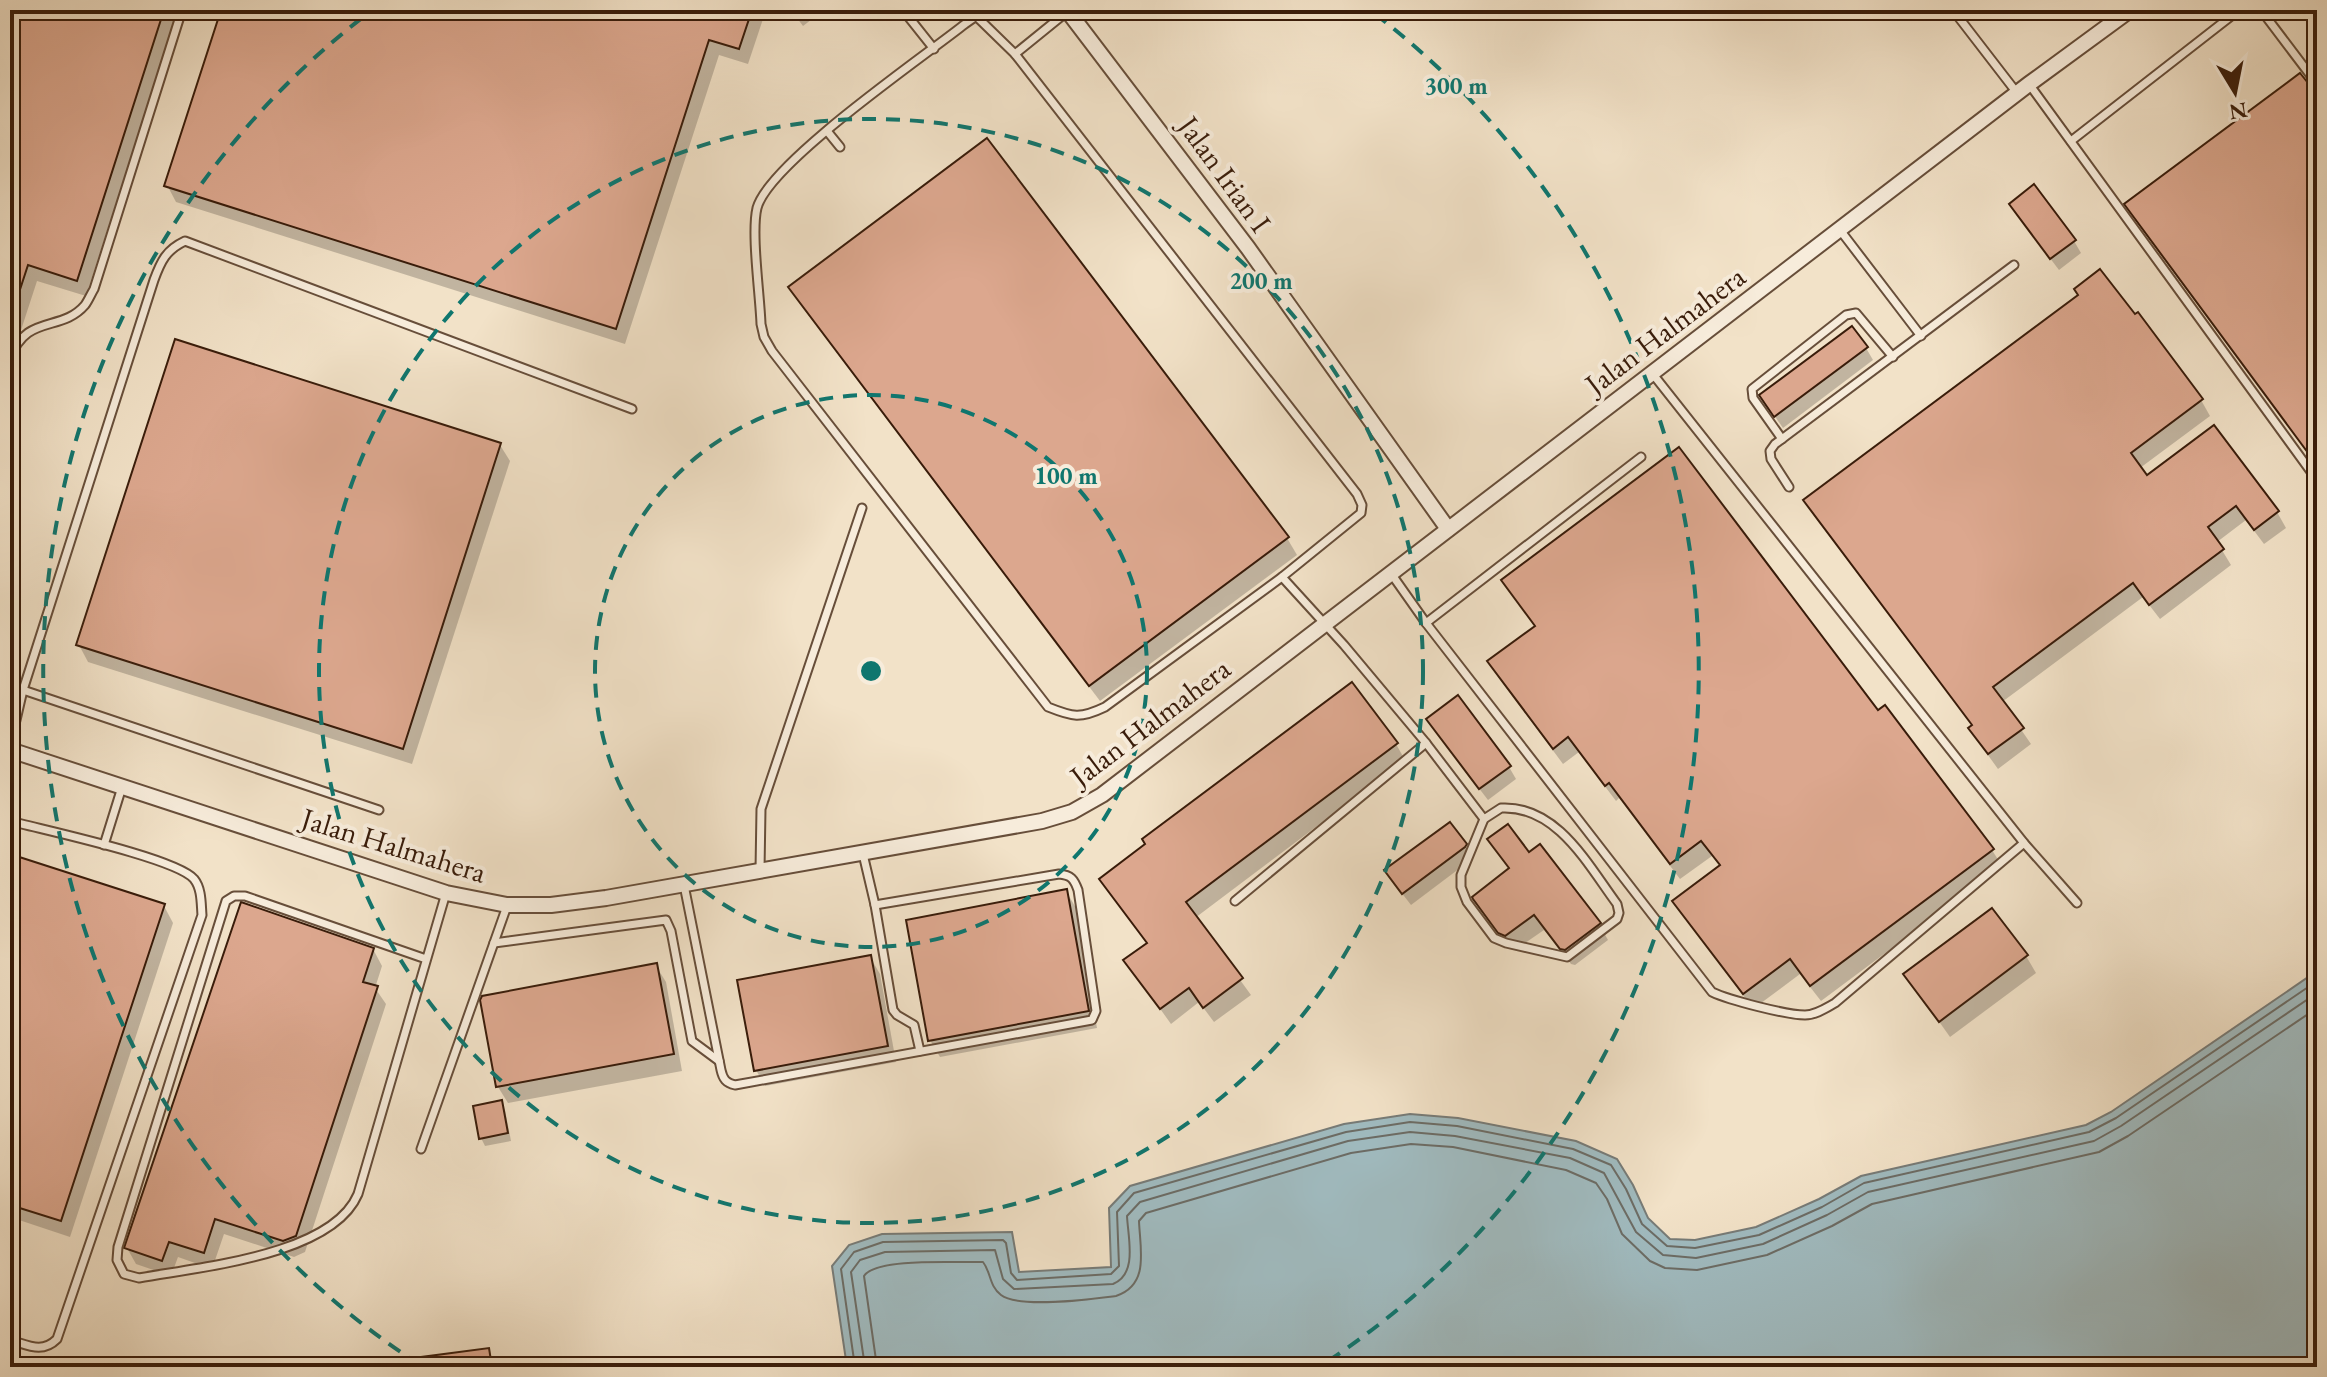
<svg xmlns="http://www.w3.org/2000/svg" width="2327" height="1377" viewBox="0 0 2327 1377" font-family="'EB Garamond',serif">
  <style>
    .water { fill: #a0bbc0; stroke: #777b77; stroke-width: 2 }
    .shadow { fill: #0003 }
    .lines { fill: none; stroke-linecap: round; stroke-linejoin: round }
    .shore { stroke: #6c6c65; stroke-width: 2 }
    .building { fill: #dca78e; stroke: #391c0a; stroke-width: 2 }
    .lane-casing { stroke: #674e3a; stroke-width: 11 }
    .street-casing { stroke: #674e3a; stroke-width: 18 }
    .lane { stroke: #f7ecdb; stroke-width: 7 }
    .street { stroke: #f7ecdb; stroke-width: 14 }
    .ring { fill: none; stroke: #0f766e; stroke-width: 4; stroke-dasharray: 14 10 }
    .labels { text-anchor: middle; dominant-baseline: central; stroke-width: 8; stroke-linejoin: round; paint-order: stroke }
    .street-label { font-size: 30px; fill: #391c0a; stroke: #f7ecdb }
    .centre { fill: #0f766e; stroke: #f7ecdb; stroke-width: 4 }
    .ring-label { font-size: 24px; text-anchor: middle; font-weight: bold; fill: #0f766e; stroke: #f7ecdb; stroke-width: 8; stroke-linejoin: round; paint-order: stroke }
  </style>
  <rect width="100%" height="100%" fill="#f2e2c8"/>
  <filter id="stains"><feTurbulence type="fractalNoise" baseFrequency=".0025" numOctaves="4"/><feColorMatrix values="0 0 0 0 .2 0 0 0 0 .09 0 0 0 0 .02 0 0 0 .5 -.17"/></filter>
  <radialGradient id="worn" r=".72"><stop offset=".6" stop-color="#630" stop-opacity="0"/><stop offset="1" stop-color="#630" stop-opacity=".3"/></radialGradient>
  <polygon class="water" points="2317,971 2317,1357 2306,1367 847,1367 832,1266 849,1245 882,1234 1012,1232 1019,1272 1111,1267 1109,1208 1130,1186 1344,1124 1410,1114 1458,1118 1576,1141 1617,1159 1633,1185 1648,1218 1670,1239 1695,1240 1756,1227 1819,1199 1861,1176 2086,1125 2111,1112"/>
  <g class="shadow">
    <polygon points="10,10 178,10 86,296 37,281 10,364"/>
    <polygon points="223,10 766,10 748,64 719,55 625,344 176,202 167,185"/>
    <polygon points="791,10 824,10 803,26"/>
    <polygon points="2018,216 2074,241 2081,253 2059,270"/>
    <polygon points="790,287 1287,538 1297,555 1100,701 800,304"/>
    <polygon points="1866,348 1873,360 1783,428 1769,408"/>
    <polygon points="2201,400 2210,416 2140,468 2146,478 2277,512 2286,528 2264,544 2246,520 2217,542 2231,565 2160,619 2143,597 2002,702 2031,744 1998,769 1980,744 1970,728 1973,726 1814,516 1805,500"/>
    <polygon points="500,445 510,461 412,764 88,662 79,645"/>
    <polygon points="1503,580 1878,713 1992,850 2002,866 1821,1001 1800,974 1753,1009 1675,901 1720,867 1712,856 1680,879 1619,798 1616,801 1579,752 1563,764 1499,678 1490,662 1536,628"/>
    <polygon points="1435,731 1509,767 1516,779 1488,800"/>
    <polygon points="1396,744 1405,760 1195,918 1251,995 1214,1022 1199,1002 1171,1024 1126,961 1148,945 1101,879"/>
    <polygon points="1489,840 1529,855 1599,924 1608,940 1575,965 1571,964 1544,930 1515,950 1509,948 1483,913 1509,870"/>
    <polygon points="1465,845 1472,859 1411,905 1394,883"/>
    <polygon points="10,856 164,906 173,923 70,1237 10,1217"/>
    <polygon points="1066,891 1076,908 1097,1028 940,1057 930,1040"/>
    <polygon points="373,949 382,966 375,988 386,1004 305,1252 294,1257 224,1234 212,1269 178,1257 171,1276 136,1264 127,1248"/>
    <polygon points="2026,956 2036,973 1950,1037 1906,975"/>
    <polygon points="870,957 880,974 896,1062 765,1086 756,1070"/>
    <polygon points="656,966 666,982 682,1071 508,1103 498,1087 483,1001"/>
    <polygon points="501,1103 505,1110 511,1141 485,1146 481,1138"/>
    <polygon points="488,1350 496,1367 431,1367"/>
  </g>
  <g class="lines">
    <g class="shore">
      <polyline points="855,1367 841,1269 854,1252 883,1242 1003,1240 1006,1243 1011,1273 1017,1280 1111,1274 1119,1266 1117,1212 1134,1193 1346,1132 1410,1122 1457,1126 1573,1149 1611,1165 1626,1189 1642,1224 1667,1246 1695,1248 1759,1235 1822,1207 1864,1183 2089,1132 2116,1118 2317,981"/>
      <path d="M865,1367L851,1272L860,1260L885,1252L995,1250L1003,1279L1014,1289L1113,1284C1138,1274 1128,1238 1127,1216L1140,1202L1348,1141L1410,1132L1455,1136L1570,1158L1604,1173L1636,1232L1663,1255L1696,1258L1763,1244L1827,1215L1868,1192L2094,1141L2121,1126L2317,993"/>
      <path d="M877,1367L864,1276C876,1257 960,1263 983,1262C991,1272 989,1286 1001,1295C1019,1309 1092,1299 1116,1296C1150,1285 1140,1249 1139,1221L1146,1213L1351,1153L1411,1144L1453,1147L1566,1170L1596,1183L1607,1199L1622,1234L1650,1261L1665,1268L1697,1270L1767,1255L1832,1226L1872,1204L2099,1152L2128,1136L2317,1008"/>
    </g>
  </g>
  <g class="building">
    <polygon points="10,10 164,10 77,281 28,265 13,311 10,310"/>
    <polygon points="221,10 752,10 739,49 709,40 616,329 164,186"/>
    <polygon points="2300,73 2312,88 2317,90 2317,465 2124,204"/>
    <polygon points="987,138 1289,537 1089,686 788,287"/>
    <polygon points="2034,184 2076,240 2050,259 2009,204"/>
    <polygon points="2100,269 2135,314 2138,312 2203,399 2131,453 2147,475 2214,425 2279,511 2254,530 2236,506 2208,527 2224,549 2149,605 2133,583 1993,687 2024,728 1988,754 1968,728 1972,725 1803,500 2078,295 2074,289"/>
    <polygon points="1852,326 1868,347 1774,417 1759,395"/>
    <polygon points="175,339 501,443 403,749 76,645"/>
    <polygon points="1679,447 1878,710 1885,705 1994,849 1810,986 1790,959 1743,994 1672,901 1720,865 1701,841 1670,864 1609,783 1605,786 1568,737 1553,749 1487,661 1535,626 1501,580"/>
    <polygon points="1352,682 1398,743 1186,902 1243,978 1203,1008 1189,988 1160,1009 1123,960 1147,943 1099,879 1145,844 1142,839"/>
    <polygon points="1458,695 1511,766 1479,789 1426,719"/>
    <polygon points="1450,822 1467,844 1465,847 1402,894 1384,870"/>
    <polygon points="1508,824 1529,852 1540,844 1601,923 1565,950 1560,949 1534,915 1505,936 1498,933 1473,899 1472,897 1509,868 1487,839"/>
    <polygon points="10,854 165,904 61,1221 10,1205"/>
    <polygon points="1067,889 1089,1011 928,1041 906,920"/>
    <polygon points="241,902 374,948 363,982 378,986 296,1236 283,1241 215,1219 204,1253 169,1242 162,1261 124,1248"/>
    <polygon points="1992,908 2028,955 1939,1022 1903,974"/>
    <polygon points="871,955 888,1046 754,1071 737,980"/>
    <polygon points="657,963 674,1054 496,1087 480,1000 482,996"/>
    <polygon points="502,1100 508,1133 479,1139 473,1106"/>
    <polygon points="489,1348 492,1367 414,1367 414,1358"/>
  </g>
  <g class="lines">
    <defs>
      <g id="lane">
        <polyline points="903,10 934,49"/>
        <polyline points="1953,10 2017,93"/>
        <polyline points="2261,10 2317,84"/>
        <path d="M976,16L1015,54L1357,494L1362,505L1361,513L1282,577L1105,707C1080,719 1073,717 1048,707L772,351L764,337L761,324C760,295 751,233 757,208C769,163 922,58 965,24L985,10"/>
        <polyline points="1015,54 1068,11"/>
        <polyline points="2029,84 2317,480"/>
        <polyline points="827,131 840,147"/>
        <polyline points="2071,141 2239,10"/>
        <polyline points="1840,230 1921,336"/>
        <path d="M10,359C26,313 61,333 85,305C88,301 91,294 94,289L182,10"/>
        <polyline points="1652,373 2024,843 2077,903"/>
        <polyline points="1782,439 1753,398 1752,389 1846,315 1856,313 1893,357"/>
        <polyline points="1789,487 1771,459 1770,451 1775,444 2014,265"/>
        <path d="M1390,572L1426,623L1712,992C1729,1000 1786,1015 1805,1015C1816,1015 1826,1008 1835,1003L2024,843"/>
        <polyline points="1426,623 1641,457"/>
        <polyline points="23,690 379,810"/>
        <polyline points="1426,743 1484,819"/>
        <path d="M10,746L23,690L154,280C161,261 166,250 185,241L632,409"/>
        <path d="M1501,808C1557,805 1588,865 1617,904L1619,913L1617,919L1567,957L1506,943L1494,938L1467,902L1461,887V875L1484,819Z"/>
        <path d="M10,821C43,830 176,858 194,879C202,889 201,904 202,915L57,1339C42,1354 28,1345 10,1340"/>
        <polyline points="104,845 122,787"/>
        <polyline points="863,854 875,905 893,1010 897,1015 914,1025 920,1051"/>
        <polyline points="760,870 761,809 862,508"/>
        <path d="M684,885L721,1070C723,1079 726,1083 735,1085L1092,1020L1096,1011L1078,890C1074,879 1071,875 1059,874L875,905"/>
        <polyline points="1235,901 1426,743 1344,645 1282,577"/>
        <polyline points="494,943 666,920 671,931 692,1041 719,1061"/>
        <path d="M426,959L245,896H234L226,901L118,1247L117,1260L124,1274L139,1278C198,1267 332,1256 358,1194L446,893"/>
        <polyline points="421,1149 507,906"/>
      </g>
      <g id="street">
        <polyline points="1067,10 1248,248 1448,529"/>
        <polyline points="10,750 446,893 507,905 551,905 606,898 1042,821 1072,812 1102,795 2029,84 2130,10"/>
      </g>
    </defs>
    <use href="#lane" class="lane-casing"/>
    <use href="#street" class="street-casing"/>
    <use href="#lane" class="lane"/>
    <use href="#street" class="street"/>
  </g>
  <g class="ring">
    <circle cx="871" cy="671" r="276"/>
    <circle cx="871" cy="671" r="552"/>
    <path d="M420 1365A828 828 0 0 1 367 14M1375 14A828 828 0 0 1 1322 1365"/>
  </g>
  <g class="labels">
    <g class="street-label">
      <text transform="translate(1225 174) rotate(54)">Jalan Irian I</text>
      <text transform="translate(1665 330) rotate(-37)">Jalan Halmahera</text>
      <text transform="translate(1150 722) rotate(-37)">Jalan Halmahera</text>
      <text transform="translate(394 845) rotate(17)">Jalan Halmahera</text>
    </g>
  </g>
  <circle cx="871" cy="671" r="12" class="centre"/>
  <g class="ring-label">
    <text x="1456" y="94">300 m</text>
    <text x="1261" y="289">200 m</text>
    <text x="1066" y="484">100 m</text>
  </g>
  <rect width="2327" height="1377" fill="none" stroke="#f2e2c8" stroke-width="40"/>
  <rect x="12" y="12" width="2303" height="1353" fill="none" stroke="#391c0a" stroke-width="4"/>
  <rect x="20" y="20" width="2287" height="1337" fill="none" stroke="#391c0a" stroke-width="2"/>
  <g transform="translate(2235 92) rotate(170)" stroke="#f7ecdb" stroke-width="6" paint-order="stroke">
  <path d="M0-6L14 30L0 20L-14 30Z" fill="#391c0a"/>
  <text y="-12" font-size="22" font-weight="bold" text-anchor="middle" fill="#391c0a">N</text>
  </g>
  <rect width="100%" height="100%" filter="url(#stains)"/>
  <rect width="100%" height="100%" fill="url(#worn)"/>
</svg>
